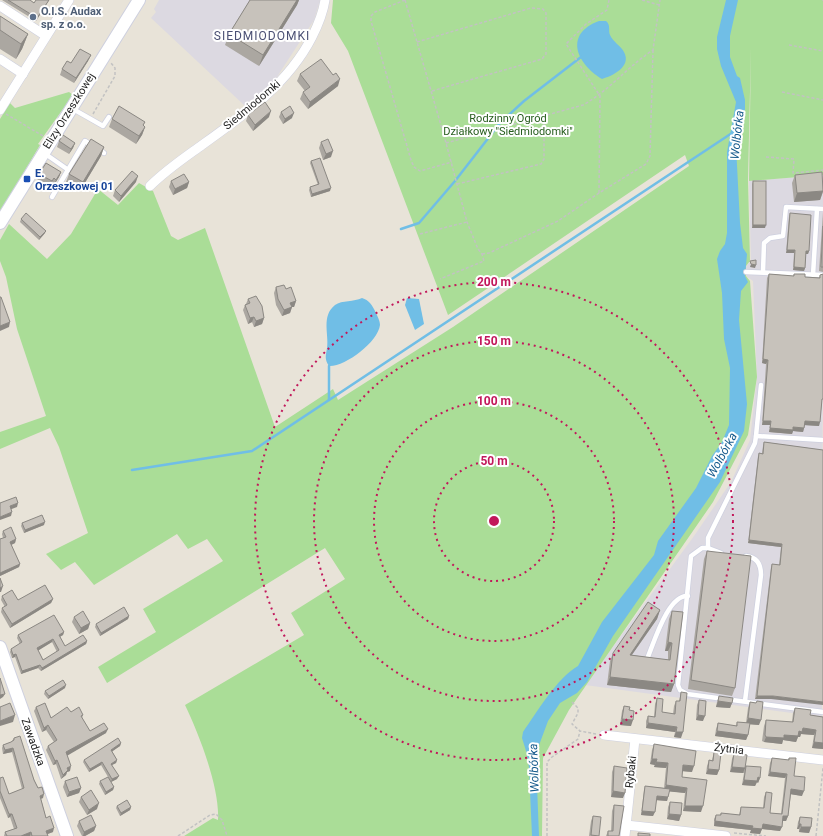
<svg xmlns="http://www.w3.org/2000/svg" width="823" height="836" viewBox="0 0 823 836" font-family="Roboto,sans-serif">
  <style>
    .industrial { fill: #dcd9e1 }
    .green { fill: #aadd97 }
    .water { fill: #70bee6 }
    .lines { fill: none; stroke-linecap: round; stroke-linejoin: round }
    .stream { stroke: #70bee6; stroke-width: 2.5 }
    .lane-casing { stroke: #ced0df; stroke-width: 6 }
    .street-casing { stroke: #ced0df; stroke-width: 10 }
    .secondary-casing { stroke: #ced0df; stroke-width: 14 }
    .path { stroke: #c2c2c2; stroke-width: 1.5; stroke-dasharray: 3 2; stroke-linecap: butt }
    .lane { stroke: #fff; stroke-width: 4.5 }
    .street { stroke: #fff; stroke-width: 9 }
    .secondary { stroke: #fff; stroke-width: 12 }
    .wall { fill: #aba7a1; fill-rule: evenodd }
    .shaded-wall { fill: #8b8883 }
    .building { fill: #c7c2bb; stroke: #8b8883; fill-rule: evenodd }
    .ring { fill: none; stroke: #c2185b; stroke-width: 2; stroke-dasharray: 2 4 }
    .service-dot { fill: #5c6f8a; stroke: #fff; stroke-width: 1.5 }
    .transit-dot { fill: #1a4fb4; stroke: #fff; stroke-width: 1.5 }
    .labels { text-anchor: middle; dominant-baseline: central; stroke-width: 4; stroke-linejoin: round; paint-order: stroke }
    .service-label { font-size: 11px; font-weight: bold; fill: #4e5e75; stroke: #fff; text-anchor: start }
    .street-label { font-size: 11px; fill: #262626; stroke: #fff }
    .park-label { font-size: 11px; fill: #265d1d; stroke: #fff }
    .transit-label { font-size: 11px; font-weight: bold; fill: #164399; stroke: #fff; text-anchor: start }
    .neighbourhood-label { font-size: 12px; letter-spacing: 1px; fill: #4a4f73; stroke: #fff }
    .water-label { font-size: 12px; font-style: italic; fill: #155a8c; stroke: #fff }
    .centre { fill: #c2185b; stroke: #fff; stroke-width: 2 }
    .ring-label { font-size: 12px; text-anchor: middle; font-weight: bold; fill: #c2185b; stroke: #fff; stroke-width: 4; stroke-linejoin: round; paint-order: stroke }
  </style>
  <rect width="100%" height="100%" fill="#e8e3d8"/>
  <g class="industrial">
    <polygon points="159,0 320,0 314,20 273,83 245,106 151,18 156,12 154,9"/>
    <polygon points="823,175 822,717 585,685 694,536 731,482 750,440 757,377 753,281 746,276 746,266 751,261 749,181"/>
  </g>
  <g class="green">
    <path d="M333,0H823V175L749,181L751,47L748,180L750,261L746,266V276L750,281L757,377L748,435L713,502L569,710L543,758L542,836H184L213,818L218,820C220,788 199,734 185,705L304,635L291,613L345,579L325,548L107,683L98,667L156,632L143,609L223,561L207,539L188,549L177,534L94,585L75,562L61,570L46,554L88,533L59,447L50,428L0,449V432L46,416L17,329L6,277L0,261V240L9,224L47,259L71,234L98,189L118,205L139,183L153,191L171,236L178,240L205,228L275,427L333,389L338,400L453,327L689,166L685,155L448,315L348,51L331,23Z"/>
    <polygon points="69,92 73,95 38,144 40,145 0,213 0,119 10,103 15,108"/>
  </g>
  <g class="water">
    <path d="M726,0H738L730,36V57L737,76L740,78L745,100V109L736,146L740,223L743,248L747,254L745,276L748,282L741,291L739,320L747,404L744,431L720,482L613,636L587,682L577,693L560,703L548,721L538,748L536,759L539,836H532L529,768L527,754L522,738L523,732C537,712 557,678 578,666L602,622L654,555L658,541L696,488L712,456L722,442L729,425L730,368L724,339L722,293L717,259L720,251L725,244L727,233V152L736,102L721,66L717,49V37Z"/>
    <path d="M599,21H606C611,25 608,30 610,35C613,42 621,46 624,52C632,67 612,76 602,79C576,63 564,34 599,21Z"/>
    <path d="M362,298C369,300 372,305 375,311C377,316 380,320 380,325C378,342 345,367 329,366C324,359 326,355 327,348C329,334 321,316 335,305C342,300 354,302 362,298Z"/>
    <polygon points="407,298 419,299 424,324 415,330 405,305"/>
  </g>
  <g class="lines">
    <g class="stream">
      <polyline points="401,229 419,223 455,181 500,123 524,101 581,57"/>
      <polyline points="329,366 329,400"/>
      <polyline points="132,470 252,451 732,133"/>
    </g>
    <defs>
      <g id="lane">
        <polyline points="73,109 103,126 109,117"/>
        <polyline points="44,153 67,169"/>
        <polyline points="52,197 85,141 104,153"/>
        <polyline points="746,272 823,275"/>
        <polyline points="763,272 764,243 770,238 783,236 786,207 823,209"/>
        <polyline points="813,275 817,209"/>
        <polyline points="761,385 756,436 823,440"/>
        <polyline points="708,548 708,538 755,443 756,436"/>
        <polyline points="721,553 708,548 702,548 691,556 678,685 680,690 687,694 823,712"/>
        <path d="M647,659C654,643 668,594 688,596"/>
        <path d="M745,701L761,575C761,565 757,557 746,556"/>
      </g>
      <g id="street">
        <polyline points="0,6 46,36"/>
        <polyline points="0,59 23,74"/>
        <polyline points="0,110 69,0"/>
        <path d="M150,186C166,170 184,158 202,145C244,115 288,84 312,37C318,25 323,13 325,0"/>
        <polyline points="604,735 823,760"/>
        <polyline points="626,825 726,836"/>
        <polyline points="625,836 635,739"/>
      </g>
      <g id="secondary">
        <polyline points="0,223 139,0"/>
        <polyline points="0,647 67,836"/>
      </g>
    </defs>
    <use href="#lane" class="lane-casing"/>
    <use href="#street" class="street-casing"/>
    <use href="#secondary" class="secondary-casing"/>
    <g class="path">
      <polyline points="405,0 446,143 467,222 478,249 482,254 484,261 440,279"/>
      <polyline points="405,0 375,12 371,16 371,21 411,160 414,167 420,171 452,162"/>
      <polyline points="642,0 659,5"/>
      <polyline points="822,0 823,0"/>
      <polyline points="417,42 531,8 543,9 546,13 546,54 542,59 432,91"/>
      <polyline points="789,45 823,51"/>
      <polyline points="782,92 823,100"/>
      <polyline points="6,114 43,136"/>
      <polyline points="93,114 115,76 115,68 111,63"/>
      <path d="M446,143L583,105C610,90 627,67 653,50L660,0"/>
      <polyline points="766,157 794,159 793,173 823,170"/>
      <polyline points="457,184 541,164 544,159 544,115"/>
      <polyline points="599,193 600,96 566,44 586,24 607,10 609,0"/>
      <polyline points="420,234 467,222"/>
      <polyline points="482,254 489,253 558,221 599,193 646,164 650,156 653,50"/>
      <polyline points="572,702 578,708 578,713 572,724 580,731 596,734"/>
      <polyline points="734,833 766,836"/>
      <polyline points="178,836 210,815 216,814 222,820 227,836"/>
      <polyline points="547,836 547,762 552,757 578,739 580,731"/>
      <polyline points="816,836 823,768"/>
    </g>
    <use href="#lane" class="lane"/>
    <use href="#street" class="street"/>
    <use href="#secondary" class="secondary"/>
  </g>
  <g class="wall">
    <polygon points="2,0 30,0 34,3 36,0 49,0 36,21"/>
    <polygon points="250,0 299,0 297,5 259,66 225,45 229,34"/>
    <polygon points="0,16 28,34 22,49 16,59 0,49"/>
    <polygon points="91,55 88,61 74,83 60,75 62,69 71,63"/>
    <polygon points="300,74 338,86 308,109 300,99 303,92 305,91 297,81"/>
    <polygon points="281,112 292,118 283,124 279,117"/>
    <polygon points="248,115 269,117 253,131 246,121"/>
    <polygon points="112,119 145,122 143,126 145,127 142,135 136,144 109,127"/>
    <polygon points="59,141 75,143 73,148 69,154 57,147"/>
    <polygon points="321,142 331,157 323,160 319,148"/>
    <polygon points="104,147 101,156 80,191 66,182 69,174"/>
    <polygon points="311,161 330,191 311,197 309,190 310,187 318,185 310,163"/>
    <polygon points="61,172 59,177 54,185 51,184 49,187 37,179 39,174"/>
    <polygon points="822,172 823,192 820,200 794,202 792,183 795,175"/>
    <polygon points="171,181 189,182 187,188 173,195 169,187"/>
    <polygon points="753,181 765,228 752,228 752,184"/>
    <polygon points="136,182 119,202 113,196 115,190"/>
    <polygon points="823,212 823,272 819,271"/>
    <polygon points="790,213 809,251 808,254 806,254 805,268 804,271 793,270 794,253 786,253 789,216"/>
    <polygon points="21,219 45,233 39,240 20,222"/>
    <polygon points="769,274 793,276 794,274 805,277 819,278 820,275 822,403 819,426 805,425 803,432 793,431 792,434 769,432 770,425 762,425 766,364 762,363 767,278"/>
    <polygon points="276,287 286,289 296,301 294,307 292,307 290,313 282,316 276,305 274,293"/>
    <polygon points="248,299 264,318 262,324 254,327 252,322 248,324 243,310 245,305 246,304"/>
    <polygon points="764,442 823,450 771,699 755,699 771,567 772,564 779,565 781,547 748,543 758,456 759,453 762,453 763,446"/>
    <polygon points="22,523 44,525 24,533 21,526"/>
    <polygon points="3,531 16,539 15,543 11,545 20,564 19,567 0,576 0,539 3,538 2,534"/>
    <polygon points="707,551 735,688 732,696 688,689 704,559"/>
    <polygon points="2,596 18,600 53,599 51,603 10,628 1,612 2,608 5,607 1,600"/>
    <polygon points="660,610 657,619 632,655 668,660 668,651 665,651 669,619 672,611 674,684 671,692 607,685 610,661 613,653"/>
    <polygon points="129,616 128,619 100,636 95,627 96,624"/>
    <polygon points="74,617 90,623 88,629 79,634 72,622"/>
    <path d="M64,632L63,635L60,637L65,646L87,641L86,644L41,671L38,668L21,674L15,657L12,658L10,652L11,649L20,644L17,638L18,635ZM52,642L57,652L43,660L38,650Z"/>
    <polygon points="65,688 48,699 44,694 45,691"/>
    <polygon points="681,692 681,738 674,737 675,732 646,728 646,721 648,716 654,717 655,704 657,698 662,712 673,714 674,706 676,701 679,701"/>
    <polygon points="719,696 732,703 730,708 716,707 717,702"/>
    <polygon points="699,700 703,721 696,720 697,705"/>
    <polygon points="757,701 759,725 749,724 748,735 746,740 715,736 716,729 718,723 736,726 737,722 746,723 748,708 750,702 756,703"/>
    <polygon points="624,706 631,726 620,725 622,711"/>
    <polygon points="36,707 51,718 71,712 83,715 82,718 90,731 106,733 67,755 70,771 67,772 66,775 61,779 56,764 53,765 46,750 48,746 54,742 46,730 42,732 34,711"/>
    <polygon points="795,708 810,715 823,717 823,749 812,748 814,735 801,734 800,737 798,737 796,742 783,740 782,744 764,742 762,741 764,726 766,720 792,722 793,713"/>
    <polygon points="14,738 43,798 41,799 46,818 53,832 47,834 48,836 4,836 5,832 14,829 10,817 8,818 0,798 0,778 9,794 22,789 12,752 3,754 2,748 3,745 11,742 12,741"/>
    <polygon points="121,743 120,746 112,751 117,760 116,763 112,765 117,779 111,782 114,787 113,790 105,795 99,784 100,781 111,782 101,765 89,772 83,762 84,760"/>
    <polygon points="654,744 692,772 682,771 682,777 701,812 683,811 685,793 669,791 668,797 667,801 656,800 653,816 641,815 644,790 645,786 664,788 666,768 654,767 655,765 650,764 652,750"/>
    <polygon points="714,752 719,770 717,775 706,774 707,766 709,760 712,760"/>
    <polygon points="734,753 746,766 760,778 758,783 757,782 755,786 742,785 744,773 743,773 730,772 732,759"/>
    <polygon points="772,758 788,760 789,758 794,776 802,796 791,794 788,816 786,821 782,821 780,831 762,829 760,834 750,833 751,830 714,826 714,819 716,815 720,815 721,813 739,815 741,807 763,808 764,797 766,792 770,813 781,814 785,778 768,776 770,763"/>
    <polygon points="614,766 623,798 611,797 612,772"/>
    <polygon points="65,781 81,788 79,793 67,797 63,787"/>
    <polygon points="81,797 97,809 87,815 79,802"/>
    <polygon points="670,802 681,815 679,821 667,819 668,807"/>
    <polygon points="614,805 619,836 606,836 608,831 611,831 612,811"/>
    <polygon points="117,806 131,807 130,810 120,816 116,808"/>
    <polygon points="593,816 599,836 589,836 591,821"/>
    <polygon points="800,817 811,827 809,833 799,832 799,829 797,829 798,822"/>
    <polygon points="79,821 96,826 94,831 85,836 82,836 77,826"/>
  </g>
  <g class="shaded-wall">
    <polygon points="49,0 36,21 37,18"/>
    <polygon points="297,0 299,0 297,5 259,66 263,55"/>
    <polygon points="28,34 22,49 16,59 21,44"/>
    <polygon points="91,55 88,61 74,83 76,78"/>
    <polygon points="340,79 338,86 308,109 310,102"/>
    <polygon points="271,111 269,117 253,131 255,125"/>
    <polygon points="294,113 292,118 283,124 285,119"/>
    <polygon points="145,127 142,135 136,144 139,136"/>
    <polygon points="75,143 73,148 69,154 71,149"/>
    <polygon points="104,147 101,156 80,191 83,182"/>
    <polygon points="333,151 331,157 323,160 326,154"/>
    <polygon points="61,172 59,177 54,185 56,180"/>
    <polygon points="138,176 136,182 119,202 121,196"/>
    <polygon points="189,182 187,188 173,195 175,189"/>
    <polygon points="331,188 330,191 311,197 312,194"/>
    <polygon points="823,191 820,200 794,202 797,193"/>
    <polygon points="753,225 766,225 765,228 752,228"/>
    <polygon points="46,231 45,233 39,240 40,237"/>
    <polygon points="787,250 795,250 794,253 786,253"/>
    <polygon points="806,251 809,251 808,254 805,254"/>
    <polygon points="751,264 756,265 755,268 750,267"/>
    <polygon points="794,267 805,268 804,271 793,270"/>
    <polygon points="296,301 294,307 292,307 290,313 282,316 284,310 290,303"/>
    <polygon points="254,317 252,322 248,324 250,318"/>
    <polygon points="264,318 262,324 254,327 256,321"/>
    <polygon points="10,322 9,327 0,331 0,326"/>
    <polygon points="763,359 768,360 766,364 762,363"/>
    <polygon points="763,421 771,421 770,425 762,425"/>
    <polygon points="805,421 820,422 819,426 803,425"/>
    <polygon points="793,427 804,428 803,432 793,431 792,434 769,432 770,428"/>
    <polygon points="18,503 17,507 9,510 10,506"/>
    <polygon points="12,512 11,516 0,520 0,517"/>
    <polygon points="45,522 44,525 24,533 25,530"/>
    <polygon points="16,539 15,543 9,546 10,542"/>
    <polygon points="749,540 782,544 781,547 748,543"/>
    <polygon points="20,564 19,567 0,576 0,573"/>
    <polygon points="3,586 1,592 0,592 0,588"/>
    <polygon points="53,599 51,603 10,628 12,624"/>
    <polygon points="660,610 657,619 626,663 630,655"/>
    <polygon points="129,616 128,619 100,636 101,633"/>
    <polygon points="90,623 88,629 79,634 81,628"/>
    <polygon points="64,632 63,635 57,638 59,635"/>
    <polygon points="53,639 52,642 36,652 37,648"/>
    <polygon points="87,641 86,644 41,671 42,668"/>
    <polygon points="668,642 672,643 668,651 665,651"/>
    <polygon points="16,654 15,657 12,658 13,655"/>
    <polygon points="40,665 38,668 21,674 22,671"/>
    <polygon points="610,677 674,684 671,692 607,685"/>
    <polygon points="66,685 65,688 48,699 49,696"/>
    <polygon points="5,694 3,697 0,699 0,695"/>
    <polygon points="757,696 773,696 823,702 823,705 771,699 755,699"/>
    <polygon points="718,701 732,703 730,708 716,707"/>
    <polygon points="15,715 13,722 0,726 0,721"/>
    <polygon points="698,715 705,716 703,721 696,720"/>
    <polygon points="748,718 761,720 759,725 746,724"/>
    <polygon points="622,719 633,720 631,726 620,725"/>
    <polygon points="648,723 677,727 675,732 646,728"/>
    <polygon points="48,725 46,730 42,732 44,728"/>
    <polygon points="803,728 816,730 814,735 801,734 800,737 798,737 796,742 783,740 782,744 764,742 766,737 784,735 799,731"/>
    <polygon points="108,729 106,733 65,757 66,752"/>
    <polygon points="717,731 748,735 746,740 715,736"/>
    <polygon points="676,732 683,732 681,738 674,737"/>
    <polygon points="814,742 823,743 823,749 812,748"/>
    <polygon points="121,743 120,746 110,753 111,750"/>
    <polygon points="13,748 12,752 3,754 5,750"/>
    <polygon points="652,759 657,759 655,765 650,764"/>
    <polygon points="57,760 56,764 53,765 55,761"/>
    <polygon points="117,760 116,763 110,766 111,764"/>
    <polygon points="102,762 101,765 89,772 90,769"/>
    <polygon points="656,762 668,763 666,768 654,767"/>
    <polygon points="683,765 694,766 692,772 681,771"/>
    <polygon points="71,766 70,771 67,772 66,775 61,779 67,768"/>
    <polygon points="732,767 745,768 743,773 730,772"/>
    <polygon points="708,769 719,770 717,775 706,774"/>
    <polygon points="770,772 787,774 785,778 768,776"/>
    <polygon points="119,776 117,779 111,782 112,779"/>
    <polygon points="758,777 760,778 758,783 757,782 755,786 742,785 744,780"/>
    <polygon points="666,785 687,788 685,793 664,791"/>
    <polygon points="114,787 113,790 105,795 106,792"/>
    <polygon points="81,788 79,793 67,797 69,792"/>
    <polygon points="791,789 804,791 802,796 789,794"/>
    <polygon points="613,791 625,793 623,798 611,797"/>
    <polygon points="44,794 43,798 39,799 40,796"/>
    <polygon points="657,796 668,797 667,801 655,800"/>
    <polygon points="99,803 97,809 87,815 89,810"/>
    <polygon points="685,806 703,806 701,812 683,811"/>
    <polygon points="131,807 130,810 120,816 121,813"/>
    <polygon points="642,811 655,812 653,816 641,815"/>
    <polygon points="9,814 12,814 10,817 8,818"/>
    <polygon points="669,814 681,815 679,821 667,819"/>
    <polygon points="783,816 788,816 786,821 781,821"/>
    <polygon points="715,821 763,824 782,827 780,831 762,829 760,834 750,833 751,830 714,826"/>
    <polygon points="799,824 801,824 799,829 797,829"/>
    <polygon points="96,826 94,831 85,836 83,836 84,832"/>
    <polygon points="801,827 811,827 809,833 799,832"/>
    <polygon points="54,828 53,832 45,835 46,831"/>
    <polygon points="31,832 30,836 21,836"/>
  </g>
  <g class="building">
    <polygon points="8,0 30,0 34,3 36,0 49,0 37,18"/>
    <polygon points="250,0 297,0 263,55 229,34"/>
    <polygon points="0,16 28,34 21,44 0,30"/>
    <polygon points="80,49 91,55 76,78 62,69 67,61 71,63"/>
    <polygon points="321,59 333,75 336,73 340,79 310,102 303,92 310,87 300,74"/>
    <polygon points="265,102 271,111 255,125 248,115"/>
    <polygon points="119,106 145,122 143,125 145,127 139,136 112,119"/>
    <polygon points="290,106 294,113 285,119 281,112"/>
    <polygon points="63,135 75,143 71,149 59,141"/>
    <polygon points="91,139 104,147 83,182 69,174"/>
    <polygon points="328,139 333,151 326,154 321,142"/>
    <polygon points="320,158 331,188 312,194 310,187 319,184 311,161"/>
    <polygon points="46,163 61,172 56,180 54,178 52,181 39,174"/>
    <polygon points="132,171 138,176 121,196 115,190"/>
    <polygon points="822,172 823,191 797,193 795,175"/>
    <polygon points="184,174 189,182 175,189 171,181"/>
    <rect x="753" y="181" width="13" height="44"/>
    <polygon points="26,213 46,231 40,237 21,219"/>
    <polygon points="790,213 811,215 809,251 806,251 805,268 794,267 795,250 787,250"/>
    <polygon points="823,226 823,267 821,267"/>
    <polygon points="756,260 756,265 751,264 750,261"/>
    <polygon points="769,274 794,276 794,274 805,274 805,277 820,278 820,275 823,274 823,399 822,399 820,422 805,421 804,428 793,427 793,430 770,428 771,421 763,421 768,360 763,359"/>
    <polygon points="284,285 286,289 291,287 296,301 290,303 292,307 284,310 278,299 276,287"/>
    <polygon points="256,296 262,306 264,318 256,321 254,317 250,318 245,305 250,303 248,299"/>
    <polygon points="0,297 1,297 10,322 0,326"/>
    <polygon points="764,442 823,450 823,702 773,696 757,696 772,564 780,565 782,544 749,540 759,453 763,454"/>
    <polygon points="16,497 18,503 10,506 12,512 0,517 0,503"/>
    <polygon points="42,515 45,522 25,530 22,523"/>
    <polygon points="11,527 16,539 10,542 20,564 0,573 0,539 6,537 3,531"/>
    <polygon points="707,551 751,556 735,688 691,680"/>
    <polygon points="0,578 3,586 0,588"/>
    <polygon points="45,585 53,599 12,624 2,608 7,605 2,596 12,590 18,600"/>
    <polygon points="648,602 660,610 630,655 670,660 672,643 668,642 672,611 683,612 674,684 610,677 613,653"/>
    <polygon points="124,607 129,616 101,633 96,624"/>
    <polygon points="83,611 90,623 81,628 74,617"/>
    <path d="M54,615L64,632L59,635L65,646L83,635L87,641L42,668L40,665L22,671L16,654L13,655L11,649L22,642L18,635ZM53,639L59,650L43,660L37,648Z"/>
    <polygon points="0,678 5,694 0,695"/>
    <polygon points="63,680 66,685 49,696 45,691"/>
    <polygon points="681,692 687,693 683,732 676,732 677,727 648,723 648,716 655,717 657,698 663,699 662,712 675,714 676,701 680,701"/>
    <polygon points="719,696 733,698 732,703 718,701"/>
    <polygon points="699,700 706,701 705,716 698,715"/>
    <polygon points="757,701 763,702 761,720 748,718 750,702 756,703"/>
    <polygon points="10,703 15,715 0,721 0,707"/>
    <polygon points="45,703 51,718 67,707 71,712 79,707 83,715 81,716 90,731 104,723 108,729 66,752 71,766 67,768 68,770 63,775 57,760 55,761 48,746 57,740 48,725 44,728 36,707"/>
    <polygon points="624,706 630,707 629,710 634,711 633,720 622,719"/>
    <polygon points="795,708 811,710 810,715 823,717 823,743 814,742 816,730 803,728 802,732 799,731 798,736 784,735 784,738 766,737 765,735 766,720 793,722"/>
    <polygon points="737,722 750,723 748,735 717,731 718,723 737,726"/>
    <polygon points="20,736 34,780 38,788 42,787 44,794 40,796 46,818 50,816 54,828 46,831 48,836 32,836 31,832 21,836 7,836 5,832 17,828 12,814 9,814 0,791 0,778 3,777 9,794 24,788 13,748 5,750 3,745 11,742 14,740 14,738"/>
    <polygon points="118,738 121,743 111,750 117,760 111,764 119,776 112,779 102,762 90,769 84,760"/>
    <polygon points="654,744 696,751 694,766 683,765 682,777 707,780 703,806 685,806 687,788 666,785 668,763 656,762 657,759 652,759"/>
    <polygon points="714,752 721,753 719,770 708,769 709,760 713,761"/>
    <polygon points="734,753 747,755 745,768 732,767"/>
    <polygon points="772,758 789,760 789,758 796,758 794,776 805,777 804,791 791,789 788,816 783,816 782,827 763,824 762,829 752,828 753,826 715,821 716,815 721,815 721,813 740,815 741,807 764,808 766,792 772,793 770,813 782,814 787,774 770,772"/>
    <polygon points="614,766 627,768 625,793 613,791"/>
    <polygon points="746,766 761,767 760,778 758,777 757,781 744,780"/>
    <polygon points="77,777 81,788 69,792 65,781"/>
    <polygon points="108,777 114,787 106,792 100,781"/>
    <polygon points="645,786 670,789 668,797 657,796 655,812 642,811"/>
    <polygon points="91,790 99,803 89,810 81,797"/>
    <polygon points="127,800 131,807 121,813 117,806"/>
    <polygon points="670,802 682,803 681,815 669,814"/>
    <polygon points="614,805 624,806 619,836 608,836 608,831 613,831"/>
    <polygon points="91,815 96,826 84,832 79,821"/>
    <polygon points="593,816 601,817 599,836 591,835"/>
    <polygon points="800,817 812,818 811,827 801,827 801,824 799,824"/>
    <polygon points="638,833 650,834 650,836 638,836"/>
  </g>
  <g class="ring">
    <circle cx="494" cy="521" r="60"/>
    <circle cx="494" cy="521" r="120"/>
    <circle cx="494" cy="521" r="180"/>
    <circle cx="494" cy="521" r="239"/>
  </g>
  <circle class="service-dot" cx="33" cy="17" r="4"/>
  <rect class="transit-dot" x="23" y="175" width="8" height="8" rx="2"/>
  <g class="labels">
    <g class="service-label">
      <text x="41" y="11">O.I.S. Audax<tspan x="41" dy="13">sp. z o.o.</tspan></text>
    </g>
    <g class="street-label">
      <text transform="translate(252 105) rotate(-40)">Siedmiodomki</text>
      <text transform="translate(69 111) rotate(-58)">Elizy Orzeszkowej</text>
      <text transform="translate(33 742) rotate(70)">Zawadzka</text>
      <text transform="translate(729 749) rotate(7)">Żytnia</text>
      <text transform="translate(631 772) rotate(-84)">Rybaki</text>
    </g>
    <g class="park-label">
      <text x="508" y="118">Rodzinny Ogród<tspan x="508" dy="13">Działkowy "Siedmiodomki"</tspan></text>
    </g>
    <g class="transit-label">
      <text x="35" y="173">E.<tspan x="35" dy="13">Orzeszkowej 01</tspan></text>
    </g>
    <g class="neighbourhood-label">
      <text x="262" y="36">SIEDMIODOMKI</text>
    </g>
    <g class="water-label">
      <text transform="translate(737 135) rotate(-84)">Wolbórka</text>
      <text transform="translate(722 455) rotate(-61)">Wolbórka</text>
      <text transform="translate(534 768) rotate(-92)">Wolbórka</text>
    </g>
  </g>
  <circle cx="494" cy="521" r="6" class="centre"/>
  <g class="ring-label">
    <text x="494" y="286">200 m</text>
    <text x="494" y="345">150 m</text>
    <text x="494" y="405">100 m</text>
    <text x="494" y="465">50 m</text>
  </g>
</svg>
